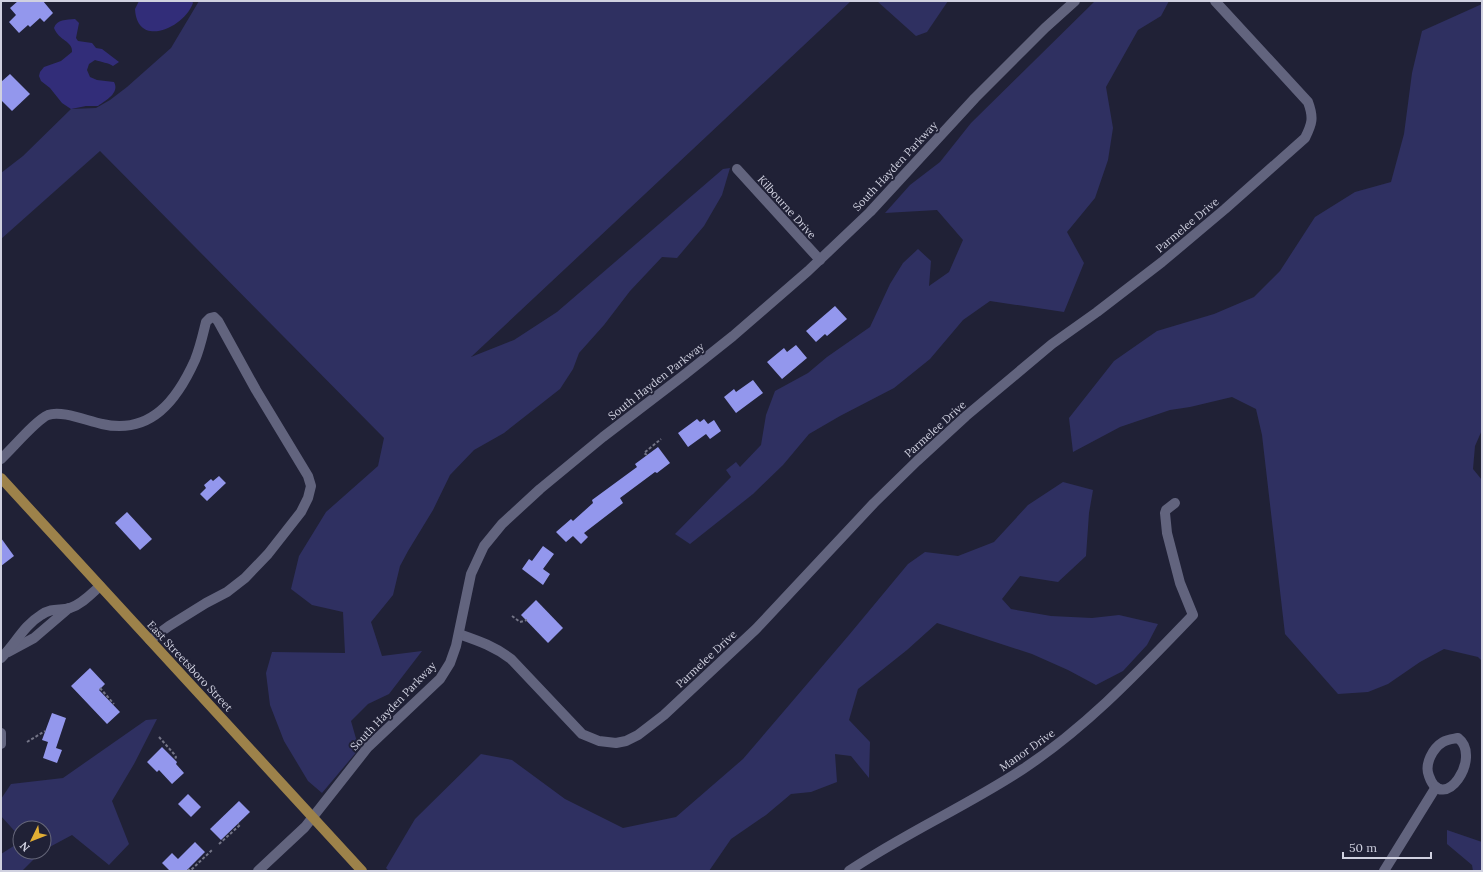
<svg xmlns="http://www.w3.org/2000/svg" width="1483" height="872" viewBox="0 0 1483 872" font-family="Lora,serif">
  <style>
    .green { fill: #2f3061 }
    .water { fill: #322d79 }
    .building { fill: #9397ed }
    .lines { fill: none; stroke-linecap: round; stroke-linejoin: round }
    .path { stroke: #747587; stroke-width: 2; stroke-dasharray: 3 2; stroke-linecap: butt }
    .minor { stroke: #62647e; stroke-width: 10 }
    .major { stroke: #9d824a; stroke-width: 10 }
    .labels { text-anchor: middle; dominant-baseline: central; stroke-width: 4; stroke-linejoin: round; paint-order: stroke }
    .street-label { font-size: 11px; fill: #d0d1e0; stroke: #202136 }
  </style>
  <rect width="100%" height="100%" fill="#202136"/>
  <g class="green">
    <polygon points="199,1 851,1 471,357 514,340 557,312 723,169 730,168 722,195 704,226 677,258 662,257 630,291 604,325 579,353 573,369 560,389 504,433 474,450 450,475 433,510 408,551 400,566 393,595 371,622 382,656 422,651 389,694 368,704 351,721 359,749 322,793 308,781 284,741 270,705 266,673 272,652 345,653 343,612 312,605 291,589 299,556 326,512 378,466 384,438 100,151 1,239 1,173 23,156 71,109 96,108 110,100 127,87 171,48"/>
    <polygon points="877,1 948,1 927,32 916,36"/>
    <polygon points="1095,1 1169,1 1161,16 1138,30 1106,87 1113,128 1108,160 1095,198 1067,232 1084,263 1064,312 990,301 963,320 930,359 894,388 840,416 809,434 783,465 753,494 690,544 675,534 731,477 726,470 736,462 740,467 761,445 766,415 775,391 808,373 827,357 870,327 890,284 903,263 918,249 931,261 929,286 949,272 963,240 937,210 885,213 910,185 940,162 971,123"/>
    <polygon points="1482,4 1482,430 1475,446 1473,469 1482,480 1482,661 1478,657 1444,649 1420,662 1388,684 1368,692 1338,694 1285,634 1262,435 1256,409 1232,397 1190,407 1170,410 1120,427 1073,452 1069,418 1114,361 1157,331 1214,314 1254,297 1280,271 1315,217 1355,192 1391,182 1404,134 1412,73 1422,31"/>
    <polygon points="1063,482 1093,490 1089,513 1086,556 1058,582 1020,576 1002,599 1011,609 1051,616 1092,618 1119,615 1158,624 1147,645 1123,671 1096,685 1068,670 1032,654 937,623 907,650 858,689 849,720 870,742 869,778 851,756 835,754 837,782 811,792 791,794 766,815 731,839 709,871 389,871 386,868 415,819 481,754 512,760 565,799 623,828 676,817 743,759 849,635 908,564 925,552 958,556 994,542 1028,505"/>
    <polygon points="157,719 134,764 112,801 129,844 109,865 72,835 44,850 44,828 20,828 20,837 1,816 1,799 11,784 63,778 146,720"/>
    <polygon points="1447,830 1482,842 1482,871 1473,871 1472,865 1447,844"/>
    <polygon points="20,842 20,852 41,852 22,871 1,871 1,854"/>
  </g>
  <g class="water">
    <path d="M139,1H192L193,3C184,28 137,49 135,9Z"/>
    <path d="M75,19L79,23L76,38L78,41L92,43L96,48L102,49L119,62L113,66C109,63 101,62 95,60L89,64L87,70L90,77L97,80L114,82C120,93 106,100 98,106H86L71,109L62,103L50,88L41,81L39,76L40,72L44,67L61,61L72,52C73,41 59,41 54,28C57,19 66,20 75,19Z"/>
  </g>
  <g class="building">
    <polygon points="18,1 43,1 53,13 44,22 40,18 30,27 28,25 19,33 9,22 16,15 10,8"/>
    <polygon points="10,74 30,94 12,111 1,100 1,82"/>
    <polygon points="835,306 847,319 827,336 825,334 816,342 806,331"/>
    <polygon points="796,345 807,358 782,379 767,362 784,348 787,352"/>
    <polygon points="753,380 763,393 736,413 724,397 734,389 736,392"/>
    <polygon points="697,419 700,422 704,419 708,424 714,420 721,431 710,439 706,434 688,447 678,433"/>
    <polygon points="658,447 670,463 657,473 655,472 620,498 623,503 584,533 588,537 581,544 573,536 566,542 556,532 571,519 573,521 593,503 592,500 637,467 635,464"/>
    <polygon points="219,476 226,483 207,501 200,494 206,488 204,485 211,479 213,481"/>
    <polygon points="127,512 152,539 140,550 115,523"/>
    <polygon points="1,538 14,556 1,566"/>
    <polygon points="543,546 554,554 543,569 550,574 543,585 522,569 529,559 532,561"/>
    <polygon points="536,600 563,628 548,643 521,615"/>
    <polygon points="90,668 105,684 99,690 120,712 107,724 71,686"/>
    <polygon points="52,713 66,718 56,748 62,750 57,763 43,758 48,742 42,740"/>
    <polygon points="162,747 177,762 176,764 184,773 172,784 159,770 157,772 147,762"/>
    <polygon points="188,794 201,807 191,817 178,804"/>
    <polygon points="239,801 250,812 221,840 210,829"/>
    <polygon points="195,842 205,852 186,871 170,871 162,863 172,853 178,859"/>
  </g>
  <g class="lines">
    <g class="path">
      <polyline points="647,455 644,453 661,439"/>
      <polyline points="512,616 520,622 527,620"/>
      <polyline points="100,688 114,704"/>
      <polyline points="159,737 174,754 176,757 175,759"/>
      <polyline points="27,742 45,731"/>
      <polyline points="219,844 240,825 238,824"/>
      <polyline points="188,869 190,871 212,850"/>
    </g>
    <g class="minor">
      <polyline points="737,169 820,260"/>
      <path d="M1,459C12,449 36,420 48,415C62,410 87,421 102,424C151,435 177,400 195,360C200,348 203,334 206,322L210,318L214,317L218,321L256,390L308,476L311,486L308,498L301,512L268,554L245,578L227,592L206,603L169,626L150,640"/>
      <path d="M459,634C479,641 494,646 511,659L582,734L599,741L616,743L626,741L638,735L664,715L756,629L874,503L917,461L966,416L1052,344L1097,312L1162,262L1225,209L1305,138C1312,124 1314,118 1308,102L1215,1"/>
      <polyline points="8,652 34,638 69,608"/>
      <path d="M1,658C15,645 23,626 41,615C53,607 59,611 70,608C82,604 91,594 100,586"/>
      <polyline points="1,733 1,744"/>
      <path d="M1458,738C1483,757 1443,816 1429,776C1424,764 1433,748 1443,742C1448,739 1453,739 1458,738Z"/>
      <polyline points="258,871 305,827 368,747 440,679 450,663 456,646 471,574 484,546 502,524 540,489 603,437 684,375 733,336 808,271 870,212 975,98 1045,28 1075,1"/>
      <path d="M849,871C905,833 967,806 1023,769C1088,726 1140,670 1193,615L1180,583L1167,533L1165,513L1166,510L1175,503"/>
      <polyline points="1384,871 1436,787"/>
    </g>
    <polyline class="major" points="1,478 362,871"/>
  </g>
  <g class="labels">
    <g class="street-label">
      <text transform="translate(895 166) rotate(-47)">South Hayden Parkway</text>
      <text transform="translate(787 207) rotate(48)">Kilbourne Drive</text>
      <text transform="translate(1187 225) rotate(-40)">Parmelee Drive</text>
      <text transform="translate(656 381) rotate(-38)">South Hayden Parkway</text>
      <text transform="translate(935 429) rotate(-42)">Parmelee Drive</text>
      <text transform="translate(706 659) rotate(-43)">Parmelee Drive</text>
      <text transform="translate(190 666) rotate(47)">East Streetsboro Street</text>
      <text transform="translate(393 706) rotate(-46)">South Hayden Parkway</text>
      <text transform="translate(1027 750) rotate(-35)">Manor Drive</text>
    </g>
  </g>
  <rect width="1483" height="872" fill="none" stroke="#d0d1e0" stroke-width="4"/>
  <g transform="translate(32 840) rotate(227)"><circle r="19" fill="#202136" stroke="#66677a"/>
  <path d="M0-3L7 15L0 10L-7 15Z" fill="#e2ae34"/>
  <text y="-6" font-size="11" font-weight="bold" text-anchor="middle" fill="#d0d1e0">N</text>
  </g>
  <path d="M1343 852v6h88v-6" fill="none" stroke="#d0d1e0" stroke-width="2"/>
  <text x="1349" y="852" font-size="12" fill="#d0d1e0" stroke="#202136" stroke-width="3" paint-order="stroke">50 m</text>
</svg>
